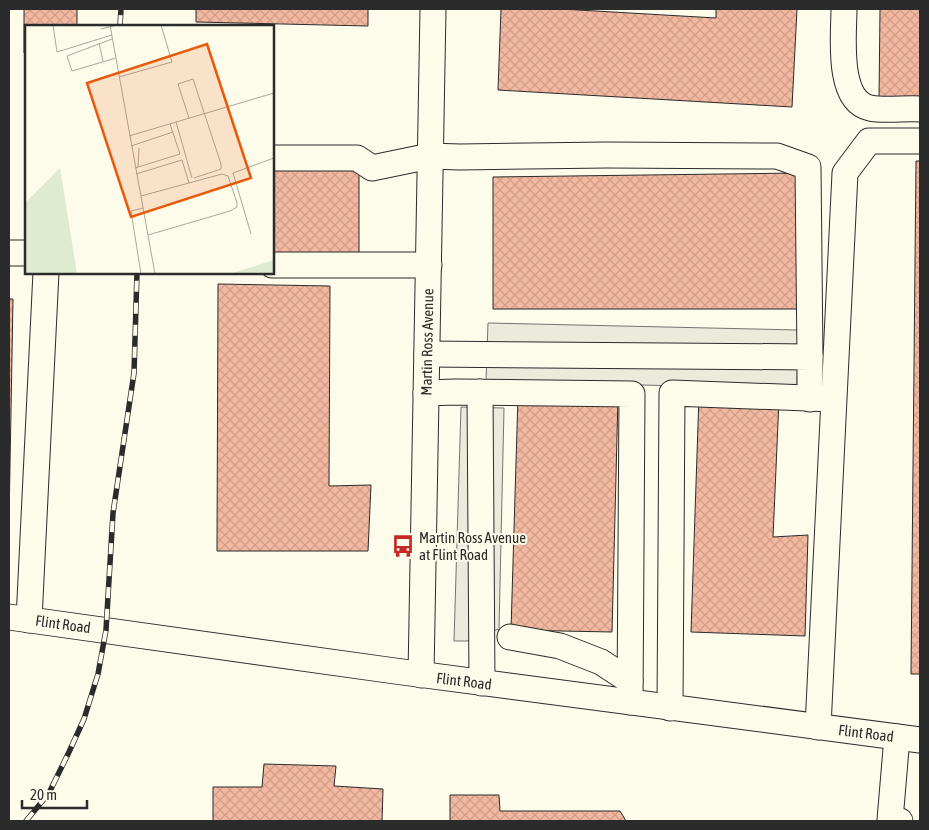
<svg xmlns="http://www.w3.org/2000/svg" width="929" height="830" viewBox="0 0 929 830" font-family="'Asap Condensed',sans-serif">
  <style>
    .parking { fill: #eceadb; stroke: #74746e }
    .building { fill: url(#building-cross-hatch); stroke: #2b2b2b }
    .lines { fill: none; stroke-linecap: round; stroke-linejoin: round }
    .minor-casing { stroke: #2b2b2b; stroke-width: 27 }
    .minor { stroke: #fdfbea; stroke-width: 25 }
    .rail-casing { stroke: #2b2b2b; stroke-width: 5.5 }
    .rail { stroke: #fdfbea; stroke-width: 4; stroke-dasharray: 11; stroke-linecap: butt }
    .labels { text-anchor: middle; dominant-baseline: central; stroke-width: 4; stroke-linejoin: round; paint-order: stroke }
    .street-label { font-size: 15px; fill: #2b2b2b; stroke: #fdfbea }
    .poi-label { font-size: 15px; fill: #2b2b2b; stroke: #fdfbea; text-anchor: start }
    .inset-road { fill: none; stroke: #a9a89e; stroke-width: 1 }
    .view { fill: #e8590c; fill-opacity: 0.15; stroke: #e8590c; stroke-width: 2.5 }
    .inset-edge { fill: none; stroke: #2b2b2b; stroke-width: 2.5 }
  </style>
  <defs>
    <pattern id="building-cross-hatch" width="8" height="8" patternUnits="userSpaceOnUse" patternTransform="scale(1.25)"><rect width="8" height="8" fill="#f2b8a0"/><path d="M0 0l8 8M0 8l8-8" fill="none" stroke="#d09e8a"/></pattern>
  </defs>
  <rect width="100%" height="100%" fill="#fdfbea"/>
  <g class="parking">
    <polygon points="488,323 798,330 797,389 486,381"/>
    <polygon points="461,407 504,408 499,629 467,641 454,641"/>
  </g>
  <g class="building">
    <polygon points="24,9 77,9 77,26 26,26 26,54 24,53"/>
    <polygon points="196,9 368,9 368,26 196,22"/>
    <polygon points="501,9 561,9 716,18 716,9 797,9 792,107 498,90"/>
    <polygon points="880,9 920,9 920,100 879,99"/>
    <polygon points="916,161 920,161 920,674 911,674"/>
    <polygon points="272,170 359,170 359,256 272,255"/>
    <polygon points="800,173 802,309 493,309 493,177"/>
    <polygon points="218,284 330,286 329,486 371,485 368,551 217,551"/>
    <polygon points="9,299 13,299 9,522"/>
    <polygon points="518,396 618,398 612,632 511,630"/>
    <polygon points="699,396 779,400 773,537 808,535 805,636 691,632"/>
    <polygon points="264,764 336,766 334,786 383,789 382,821 213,821 213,787 262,787"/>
    <polygon points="450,795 499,795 500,811 620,811 626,821 450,821"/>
  </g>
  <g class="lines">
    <defs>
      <g id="minor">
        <path d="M844,9C844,33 836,101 870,108C883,111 906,108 920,109"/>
        <polyline points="272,158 357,158 372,168 430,156 460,157 607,155 777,156 808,167 810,357"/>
        <polyline points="9,253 26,253"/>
        <polyline points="272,265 429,265"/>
        <polyline points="427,354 810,357 810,399"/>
        <polyline points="480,392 482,683"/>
        <polyline points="426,393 455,392 632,394 630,702"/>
        <polyline points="9,617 395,671 920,740"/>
        <polyline points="29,620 46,272"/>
        <polyline points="510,637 560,646 601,662 630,681"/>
        <polyline points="421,675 433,9"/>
        <polyline points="670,708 672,393 833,399"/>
        <polyline points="818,727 845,173 869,141 920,141"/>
        <polyline points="897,737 890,820 900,821"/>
      </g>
    </defs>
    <use href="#minor" class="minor-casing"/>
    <use href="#minor" class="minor"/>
    <defs>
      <g id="rail">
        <polyline points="120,26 121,9"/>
        <polyline points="26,821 49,793 69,752 84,719 98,674 106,630 113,513 134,373 137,272"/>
      </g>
    </defs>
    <use href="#rail" class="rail-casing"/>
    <use href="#rail" class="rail"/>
  </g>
  <defs>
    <symbol id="bus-bare" viewBox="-9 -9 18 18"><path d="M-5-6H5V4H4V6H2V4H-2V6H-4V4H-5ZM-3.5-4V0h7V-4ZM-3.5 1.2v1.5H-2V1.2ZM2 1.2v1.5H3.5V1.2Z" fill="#c62828" stroke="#fdfbea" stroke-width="2.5" paint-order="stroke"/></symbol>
  </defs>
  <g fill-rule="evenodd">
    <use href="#bus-bare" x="387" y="530" width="32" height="32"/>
  </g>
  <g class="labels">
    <g class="street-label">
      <text transform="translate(427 342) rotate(-89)">Martin Ross Avenue</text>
      <text transform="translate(63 624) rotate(8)">Flint Road</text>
      <text transform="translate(464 681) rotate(7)">Flint Road</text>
      <text transform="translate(866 733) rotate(7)">Flint Road</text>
    </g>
    <g class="poi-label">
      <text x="419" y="537">Martin Ross Avenue<tspan x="419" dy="17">at Flint Road</tspan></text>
    </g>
  </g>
  <g transform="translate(25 25)">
    <rect width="249" height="249" fill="#fdfbea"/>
    <path d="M35,143L52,249H0V178ZM249,235V249H204L230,241Z" fill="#deebd1"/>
    <path class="inset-road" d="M28,0L32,27L87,10M85,0L130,249M76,4L92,0M87,14L42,31L47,46L91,33M74,18L78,36M94,52L147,37L136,0M164,93L153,59L168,54L196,139V144L169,153M151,97L167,153M104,111L249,68M106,121L148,107M113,142L114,123M110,143L155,129L145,99M111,149L157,135L164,158M116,171L197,149L203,151L212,178V182L205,186L123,210M226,209L208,148L249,133M116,249L106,186L118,183"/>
    <path class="view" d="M182,19L226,153L106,192L62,58Z"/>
    <rect width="249" height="249" class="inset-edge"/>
  </g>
  <rect width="929" height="830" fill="none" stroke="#2b2b2b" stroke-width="20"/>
  <path d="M22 800v8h65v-8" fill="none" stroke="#2b2b2b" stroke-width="2.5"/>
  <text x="30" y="800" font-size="15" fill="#2b2b2b" stroke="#fdfbea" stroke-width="4" paint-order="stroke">20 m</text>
</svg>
